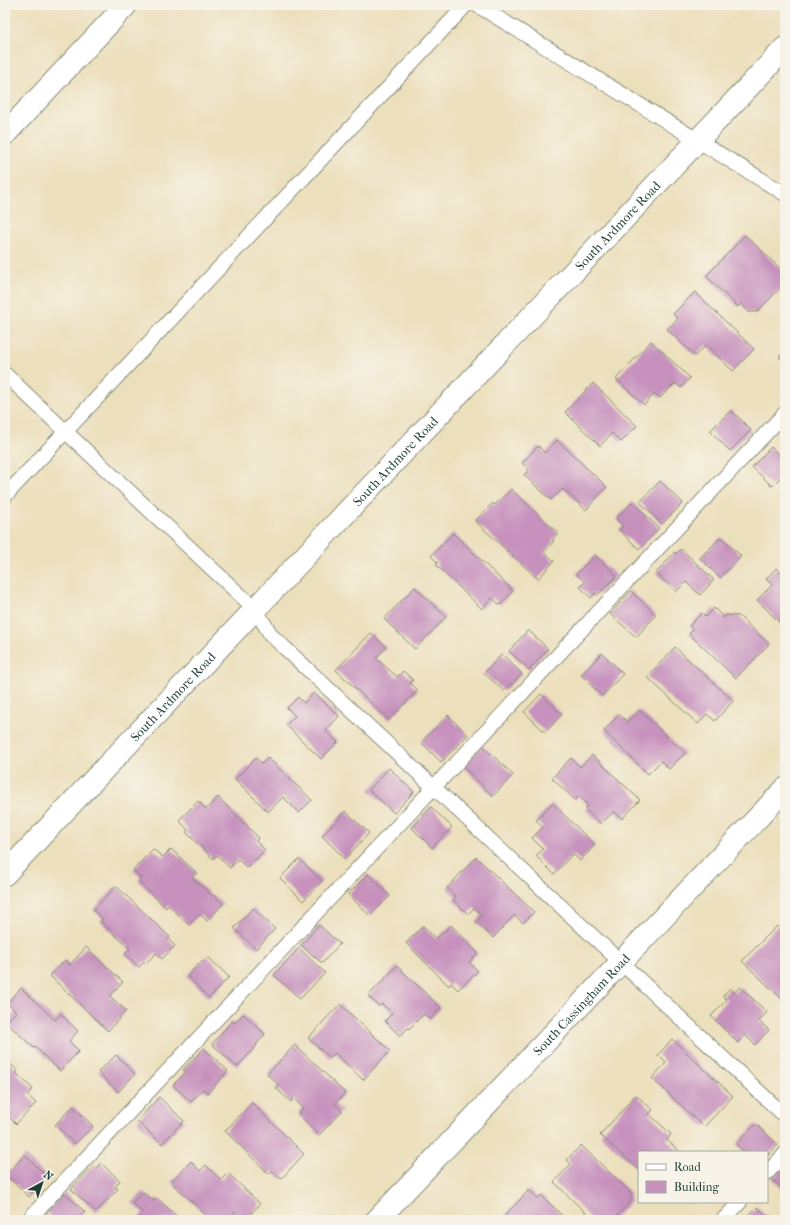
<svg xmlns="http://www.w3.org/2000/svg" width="790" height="1225" viewBox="0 0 790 1225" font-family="'IM FELL French Canon',serif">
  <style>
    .building { fill: #c691bd }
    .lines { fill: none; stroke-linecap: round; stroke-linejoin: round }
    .service-casing { stroke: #868e78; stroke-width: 16 }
    .minor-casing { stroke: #868e78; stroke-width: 24 }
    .tertiary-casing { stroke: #868e78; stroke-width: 24 }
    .service { stroke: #fff; stroke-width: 14 }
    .minor { stroke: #fff; stroke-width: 22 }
    .tertiary { stroke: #fff; stroke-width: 22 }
    .labels { text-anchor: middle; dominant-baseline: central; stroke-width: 3; stroke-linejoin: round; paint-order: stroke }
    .street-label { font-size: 13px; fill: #1f3d34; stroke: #f7f3e8 }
  </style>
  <rect width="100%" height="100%" fill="#f7f3e8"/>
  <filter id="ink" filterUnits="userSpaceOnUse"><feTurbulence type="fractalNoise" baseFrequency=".025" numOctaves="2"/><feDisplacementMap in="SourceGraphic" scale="8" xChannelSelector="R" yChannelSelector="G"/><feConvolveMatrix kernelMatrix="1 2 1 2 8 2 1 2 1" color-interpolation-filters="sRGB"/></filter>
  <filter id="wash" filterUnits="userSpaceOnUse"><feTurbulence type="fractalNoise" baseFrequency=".012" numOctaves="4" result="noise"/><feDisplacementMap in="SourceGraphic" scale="16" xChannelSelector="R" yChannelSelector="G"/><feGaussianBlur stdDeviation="0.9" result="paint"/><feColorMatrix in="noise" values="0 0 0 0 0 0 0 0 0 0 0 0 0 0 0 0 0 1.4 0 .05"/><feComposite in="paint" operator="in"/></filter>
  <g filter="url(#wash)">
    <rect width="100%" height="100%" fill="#ecdfbc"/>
    <g id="blocks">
      <g class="building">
        <polygon points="745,235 785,273 785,283 757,312 749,312 741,304 738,307 706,276"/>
        <polygon points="695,292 754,349 733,371 706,345 695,356 667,329 678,319 673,314"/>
        <polygon points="651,341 690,378 681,388 675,383 660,398 655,393 644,405 616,379"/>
        <polygon points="785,351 785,363 779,357"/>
        <polygon points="593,383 637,426 621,442 612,433 600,446 565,412"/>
        <polygon points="731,410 751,430 730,451 710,431"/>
        <polygon points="557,440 607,487 586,510 563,489 551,500 524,475 529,470 522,463 538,446 545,453"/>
        <polygon points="771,447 785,461 785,473 772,486 752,467"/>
        <polygon points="660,481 683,503 662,524 640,502"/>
        <polygon points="511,489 558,533 552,540 554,541 544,552 554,561 538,579 475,521 493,503 495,505"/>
        <polygon points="632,502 659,528 639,549 619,530 623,526 616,519"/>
        <polygon points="453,533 513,591 500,605 492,598 482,609 436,565 438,563 431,556"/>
        <polygon points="721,537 741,556 720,578 700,558"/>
        <polygon points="681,549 714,580 700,595 686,582 676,592 656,573 675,552 676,554"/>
        <polygon points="595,555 617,576 597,595 595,593 591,598 580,587 585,582 576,574"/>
        <polygon points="776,568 782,574 785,571 785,628 757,600 772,585 766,579"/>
        <polygon points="415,587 446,617 415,649 384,619"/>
        <polygon points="631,591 656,615 636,637 610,614"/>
        <polygon points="714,608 724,618 726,615 739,616 769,644 736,678 689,634 693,629 689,626 702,613 706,617"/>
        <polygon points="528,630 548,649 529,670 509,651"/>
        <polygon points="371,633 386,647 376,658 397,677 403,671 413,680 410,683 418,690 389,720 336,670"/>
        <polygon points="675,647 733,701 715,721 707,714 698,724 647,677"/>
        <polygon points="602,653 623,674 602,696 581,675"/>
        <polygon points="502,654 522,674 504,691 484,673"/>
        <polygon points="314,693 339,716 326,731 338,742 321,759 286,725 295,716 287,708 298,697 304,703"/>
        <polygon points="541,694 562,714 545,732 524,712"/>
        <polygon points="639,710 685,753 669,769 661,761 648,774 604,731 619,714 627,722"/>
        <polygon points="448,715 468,735 441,762 421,742"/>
        <polygon points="483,746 513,775 493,796 463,767"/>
        <polygon points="592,755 640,800 622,819 614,811 601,824 585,809 588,806 579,796 575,800 552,778 571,758 580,767"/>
        <polygon points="256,758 262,764 268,758 312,800 299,813 283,797 268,812 235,779"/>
        <polygon points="389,768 414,792 394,813 369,790"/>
        <polygon points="218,797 259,838 256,841 265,850 247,868 238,859 230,868 217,855 213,859 186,832 188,830 179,820 198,801 206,809"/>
        <polygon points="552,803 595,845 580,861 573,854 554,874 536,856 543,849 532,838 543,827 536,820"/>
        <polygon points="431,807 452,827 432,848 412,828"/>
        <polygon points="345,811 369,833 345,859 322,836"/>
        <polygon points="153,849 163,857 171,849 197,873 192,877 212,896 214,895 223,904 207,921 200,914 189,925 168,905 166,908 138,881 141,878 133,870"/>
        <polygon points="476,857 534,912 523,923 514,915 493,938 476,922 482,915 474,908 468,914 453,900 456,897 447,888"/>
        <polygon points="299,859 322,881 303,901 280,878"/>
        <polygon points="368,874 390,896 370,916 348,894"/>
        <polygon points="116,886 170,937 168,939 175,946 162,959 156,953 145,964 144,962 139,967 125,954 130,949 100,921 103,919 93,910"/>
        <polygon points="253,908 275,929 256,949 234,928"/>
        <polygon points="319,925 340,944 322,963 301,945"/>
        <polygon points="451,925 478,953 469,962 478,971 458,990 451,983 449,986 406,943 423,926 436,939"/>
        <polygon points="777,926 785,934 785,1002 742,961"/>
        <polygon points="86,947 123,982 110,996 126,1011 108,1031 50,976 65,960 70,965"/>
        <polygon points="299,948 325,973 300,999 274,975"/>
        <polygon points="207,956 229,977 209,998 187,976"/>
        <polygon points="397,966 441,1008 430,1020 424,1014 409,1029 408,1028 400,1036 385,1021 392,1013 382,1004 379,1006 368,996"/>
        <polygon points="740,987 767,1012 759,1021 769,1030 755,1045 745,1035 738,1043 711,1016 727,1000 723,996 730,988 734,993"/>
        <polygon points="21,988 55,1020 61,1014 78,1031 69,1041 79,1051 60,1071 35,1047 34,1048 6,1022 16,1012 7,1003"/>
        <polygon points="340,1004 390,1051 363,1080 335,1053 330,1058 308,1038"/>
        <polygon points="243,1014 265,1034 256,1045 257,1045 237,1067 212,1044 232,1021 235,1023"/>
        <polygon points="672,1039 733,1096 704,1127 652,1078 666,1063 658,1055"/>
        <polygon points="295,1045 345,1093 335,1104 342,1111 319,1135 298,1114 303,1108 293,1098 291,1102 276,1088 279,1085 267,1074"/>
        <polygon points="204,1048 228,1071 208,1093 203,1089 191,1102 173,1085 186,1072 183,1070"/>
        <polygon points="116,1055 135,1074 118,1092 98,1072"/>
        <polygon points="5,1059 18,1071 16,1073 33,1089 27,1095 36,1103 16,1124 7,1115 5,1117"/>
        <polygon points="636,1095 653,1110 649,1114 671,1134 667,1140 679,1151 677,1152 639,1152 639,1170 600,1135"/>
        <polygon points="159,1097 184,1121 162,1144 137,1121"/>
        <polygon points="252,1103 304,1154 281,1179 272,1171 269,1174 225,1131"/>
        <polygon points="73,1106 93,1126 75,1144 55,1125"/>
        <polygon points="756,1124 778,1145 767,1156 767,1152 744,1152 736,1144"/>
        <polygon points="581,1145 630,1192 631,1201 613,1220 593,1220 554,1182 571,1164 567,1160"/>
        <polygon points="25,1155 47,1177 29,1197 6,1175"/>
        <polygon points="191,1161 200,1171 206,1165 221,1180 228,1173 260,1204 245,1220 243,1220 235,1212 228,1220 211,1220 171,1182"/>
        <polygon points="101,1163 120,1181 115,1187 118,1189 96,1212 71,1189 93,1166 96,1168"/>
        <polygon points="785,1166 785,1192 772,1179"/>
        <polygon points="529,1190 538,1198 541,1195 567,1220 510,1220 505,1215"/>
        <polygon points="143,1192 154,1201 157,1198 181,1220 140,1220 138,1218 143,1213 132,1203"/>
        <polygon points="65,1193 85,1212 77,1220 54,1220 46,1212"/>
        <polygon points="757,1207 772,1220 744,1220"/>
      </g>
    </g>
  </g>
  <g filter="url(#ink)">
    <use href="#blocks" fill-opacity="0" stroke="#868e78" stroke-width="1"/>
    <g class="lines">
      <defs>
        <g id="service">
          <polyline points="477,5 785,194"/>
          <path d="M5,374L65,431L255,609L271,635C442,796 614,955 785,1116"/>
          <polyline points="5,496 466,5"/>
          <polyline points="767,1173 785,1154"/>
          <polyline points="28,1220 785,413"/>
          <polyline points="723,1220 740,1202"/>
        </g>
        <g id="minor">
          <path id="s1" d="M5,874L785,48"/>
          <path id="s2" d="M377,1220L785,789"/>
        </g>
        <polyline id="tertiary" points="5,134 126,5"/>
      </defs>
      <use href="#service" class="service-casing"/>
      <use href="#minor" class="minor-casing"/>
      <use href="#tertiary" class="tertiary-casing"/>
      <use href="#service" class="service"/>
      <use href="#minor" class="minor"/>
      <use href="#tertiary" class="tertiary"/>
    </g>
  </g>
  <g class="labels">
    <g class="street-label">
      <text stroke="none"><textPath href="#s1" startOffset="892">South Ardmore Road</textPath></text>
      <text stroke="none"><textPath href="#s1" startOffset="568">South Ardmore Road</textPath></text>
      <text stroke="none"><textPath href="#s1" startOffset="244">South Ardmore Road</textPath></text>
      <text stroke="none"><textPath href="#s2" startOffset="297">South Cassingham Road</textPath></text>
    </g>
  </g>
  <rect width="790" height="1225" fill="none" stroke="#f7f3e8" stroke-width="20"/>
  <rect x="638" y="1151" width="130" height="52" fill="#f7f3e8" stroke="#a1aaa0"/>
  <rect x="646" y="1164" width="20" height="6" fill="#ffffff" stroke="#a1aaa0"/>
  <text x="674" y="1171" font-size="12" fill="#1f3d34">Road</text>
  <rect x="646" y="1181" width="20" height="12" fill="#c691bd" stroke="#a1aaa0"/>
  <text x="674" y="1191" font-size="12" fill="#1f3d34">Building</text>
  <g transform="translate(42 1183) rotate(40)" stroke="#f7f3e8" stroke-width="3" paint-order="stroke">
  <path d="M0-3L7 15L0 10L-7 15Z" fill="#1f3d34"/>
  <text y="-6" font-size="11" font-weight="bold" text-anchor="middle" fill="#1f3d34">N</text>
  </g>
</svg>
